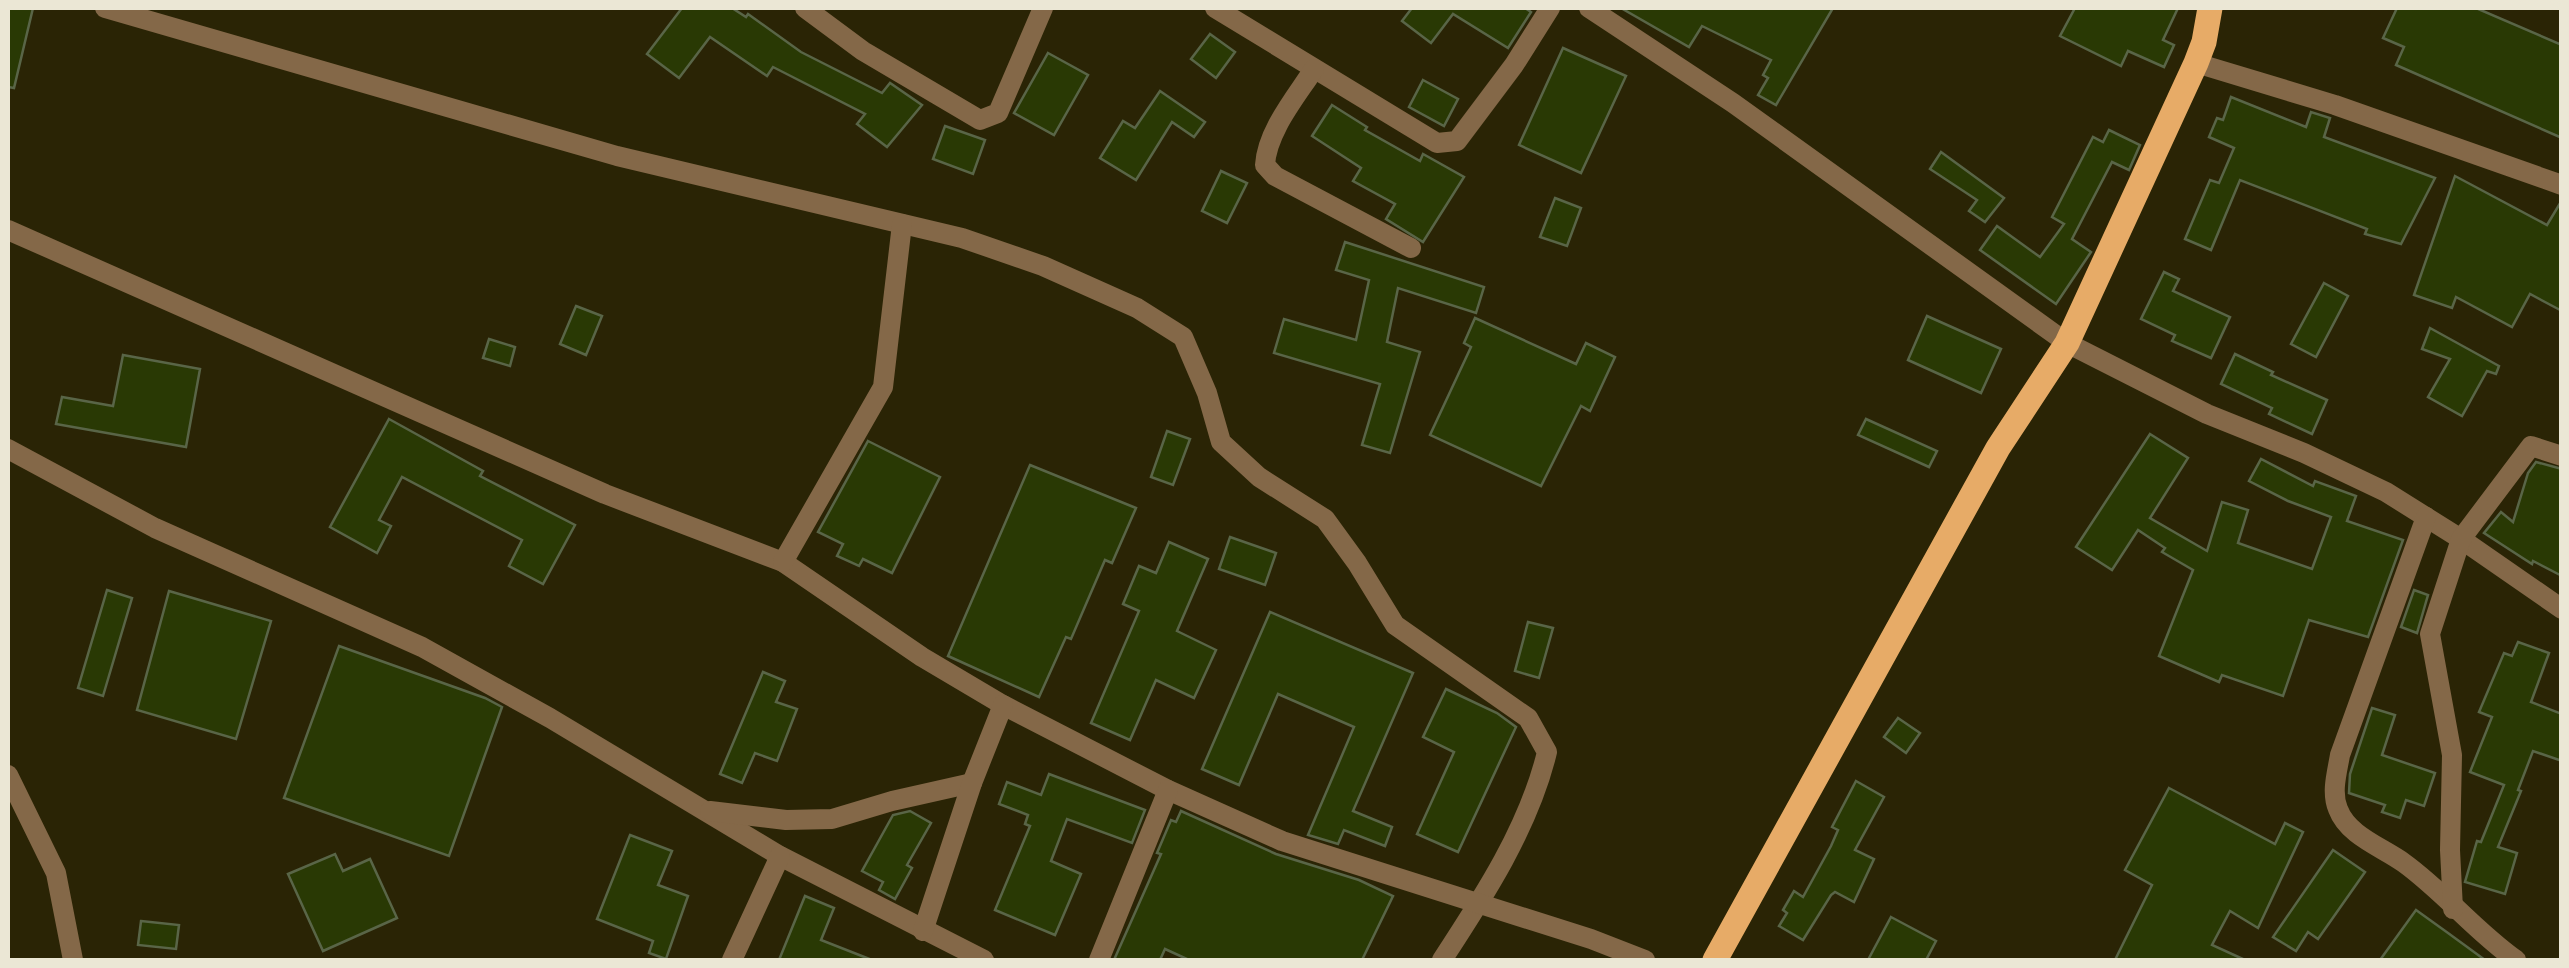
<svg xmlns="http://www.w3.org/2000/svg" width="2569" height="968" viewBox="0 0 2569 968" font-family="'PT Sans',sans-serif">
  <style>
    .building { fill: #293904; stroke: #596547; stroke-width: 2.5 }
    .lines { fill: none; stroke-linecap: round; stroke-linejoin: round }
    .street { stroke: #846848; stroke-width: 20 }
    .primary { stroke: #e7ab67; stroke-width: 25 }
  </style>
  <rect width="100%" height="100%" fill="#2a2405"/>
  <g class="building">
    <polygon points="8,8 33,8 14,88 8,87"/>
    <polygon points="682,8 732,8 746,17 748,14 801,52 882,93 890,83 922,105 887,147 857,124 865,114 773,67 767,76 710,37 679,78 647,54"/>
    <polygon points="1412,8 1525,8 1531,12 1508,48 1453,14 1431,43 1402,21"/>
    <polygon points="1621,8 1833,8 1776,105 1758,95 1768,78 1763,75 1771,60 1702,26 1689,47"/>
    <polygon points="2075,8 2178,8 2163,40 2174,45 2164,67 2128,51 2121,66 2060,36"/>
    <polygon points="2397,8 2476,8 2562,45 2562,138 2396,65 2404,47 2383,38"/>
    <polygon points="1210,34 1235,52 1216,78 1191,59"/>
    <polygon points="1563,48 1626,76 1581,173 1519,145"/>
    <polygon points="1048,53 1088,75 1054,135 1014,113"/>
    <polygon points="1423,80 1458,99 1444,126 1409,107"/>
    <polygon points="1160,91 1205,122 1194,137 1172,122 1136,180 1100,158 1123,121 1135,128"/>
    <polygon points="2231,97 2306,127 2311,112 2330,118 2324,137 2435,178 2401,244 2365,234 2367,229 2240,180 2211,250 2185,239 2210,180 2219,183 2234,148 2209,137 2217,118 2223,120"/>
    <polygon points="1332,105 1367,127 1365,130 1420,161 1423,154 1464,177 1423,242 1386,219 1395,204 1353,181 1361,168 1312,136"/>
    <polygon points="945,126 985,140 973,174 933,159"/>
    <polygon points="2109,130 2140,145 2129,170 2112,162 2072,239 2091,252 2056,304 1980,250 1997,226 2040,257 2064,224 2052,217 2093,137 2103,142"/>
    <polygon points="1941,152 2004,198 1985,222 1969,211 1977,200 1930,169"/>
    <polygon points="1221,171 1247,183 1227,223 1202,211"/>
    <polygon points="2455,176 2547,225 2562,200 2562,311 2530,294 2512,327 2456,297 2452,308 2414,295"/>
    <polygon points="1555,198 1581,208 1567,246 1540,237"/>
    <polygon points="1345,242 1484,287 1476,313 1398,288 1387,342 1420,352 1390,453 1362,445 1380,384 1274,353 1284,319 1356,340 1369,280 1336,270"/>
    <polygon points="2164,272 2179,279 2173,291 2230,317 2211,358 2172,341 2175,335 2141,319"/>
    <polygon points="2324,283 2348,296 2316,357 2291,344"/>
    <polygon points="576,306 602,316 586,355 560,344"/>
    <polygon points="1927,316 2001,349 1981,393 1908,360"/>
    <polygon points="1475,318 1576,364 1586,343 1615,357 1590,411 1581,406 1541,486 1430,435 1471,347 1464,343"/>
    <polygon points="2430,328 2499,366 2496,374 2487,371 2462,416 2428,397 2450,359 2422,349"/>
    <polygon points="489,339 515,347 510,366 483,358"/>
    <polygon points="2235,354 2273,372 2271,375 2327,400 2312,434 2269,414 2272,408 2221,384"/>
    <polygon points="123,355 200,369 186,447 56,424 62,397 113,406"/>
    <polygon points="389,419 483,471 480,476 575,525 543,584 509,566 522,540 402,477 379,520 391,526 377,553 330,527"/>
    <polygon points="1866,419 1937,451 1929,467 1858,435"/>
    <polygon points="1167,431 1190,439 1173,485 1151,477"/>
    <polygon points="2150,434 2188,458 2150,518 2207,551 2222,502 2248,510 2238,543 2312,569 2331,517 2288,501 2249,481 2261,459 2313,486 2315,481 2356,496 2347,521 2403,540 2368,637 2309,620 2283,696 2222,675 2219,682 2159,656 2193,570 2162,552 2165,548 2138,530 2112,570 2076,547"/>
    <polygon points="868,441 940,477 892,573 863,559 859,566 837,556 843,544 818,532"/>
    <polygon points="2536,462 2562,469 2562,576 2533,561 2532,564 2484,533 2501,512 2513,522 2528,473"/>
    <polygon points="1030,465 1136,508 1112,563 1105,560 1071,639 1066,637 1039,697 948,656"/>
    <polygon points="1230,537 1276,553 1265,585 1219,569"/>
    <polygon points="1169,542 1208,559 1177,631 1216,650 1194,698 1156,680 1130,740 1091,723 1139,611 1123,604 1139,566 1156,573"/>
    <polygon points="107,590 132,598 103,696 78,688"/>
    <polygon points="2414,590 2428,595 2417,633 2401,627"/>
    <polygon points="169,591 271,621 236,739 137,710"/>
    <polygon points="1270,612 1413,673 1353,811 1392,827 1385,846 1344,830 1338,844 1308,835 1354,727 1278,694 1239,785 1202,769"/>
    <polygon points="1528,622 1553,628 1539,678 1515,671"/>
    <polygon points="2518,642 2549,653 2531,702 2562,714 2562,761 2533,751 2518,790 2521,791 2498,847 2517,853 2505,894 2465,882 2477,841 2481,842 2504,785 2470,772 2492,717 2479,712 2504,653 2512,656"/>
    <polygon points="339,646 485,698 502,707 449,856 284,798"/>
    <polygon points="763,672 785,681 776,702 797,709 777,761 755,753 742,783 720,774"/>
    <polygon points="1446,689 1497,713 1516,727 1458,852 1417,834 1454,752 1423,737"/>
    <polygon points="2372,708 2395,715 2382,755 2435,773 2424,806 2406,800 2400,818 2382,812 2385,805 2349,793 2350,774"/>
    <polygon points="1898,718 1920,733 1906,753 1884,737"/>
    <polygon points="1049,774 1145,810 1132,843 1067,819 1051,861 1081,874 1055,935 995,910 1030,826 1025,824 1028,815 999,804 1007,782 1041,795"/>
    <polygon points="1856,781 1884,797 1855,850 1874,859 1854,902 1835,892 1831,895 1803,940 1779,926 1787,913 1783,910 1794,891 1803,897 1831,846 1838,830 1832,827"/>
    <polygon points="2169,788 2275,844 2285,823 2303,832 2258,928 2230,911 2212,945 2245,960 2115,960 2152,885 2125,870"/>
    <polygon points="910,811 931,823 907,865 912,868 895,899 879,890 883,882 862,871 893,815"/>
    <polygon points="1181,811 1276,854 1359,880 1393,896 1362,960 1189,960 1165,949 1160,960 1114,960 1161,854 1157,853 1171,820 1176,822"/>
    <polygon points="630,835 672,851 658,885 688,896 666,959 649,953 653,941 597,919"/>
    <polygon points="2333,850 2365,872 2318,939 2308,932 2296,951 2273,937"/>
    <polygon points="335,854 343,871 370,859 397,918 323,951 288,874"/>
    <polygon points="805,896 834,908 821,940 872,960 779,960"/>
    <polygon points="2416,910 2448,933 2485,960 2380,960"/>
    <polygon points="1891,917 1936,941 1926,960 1868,960"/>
    <polygon points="141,921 179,925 176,949 138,945"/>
  </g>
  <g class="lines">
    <g class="street">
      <path d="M105,8L617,156L962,238L1043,266L1137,308L1183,337L1207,393L1221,442L1259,477L1325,519L1357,563L1395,625L1528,718L1547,752C1529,827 1484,896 1442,960"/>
      <polyline points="805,8 863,51 980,120 998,113 1043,8"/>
      <polyline points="1215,8 1437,143 1457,141 1514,65 1550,8"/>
      <polyline points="1589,8 1733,103 2067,343 2207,414 2304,453 2386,492 2461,539 2562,609"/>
      <polyline points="2196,63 2335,105 2562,185"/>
      <path d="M1314,69C1296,97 1267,131 1265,165L1275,176L1411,248"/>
      <polyline points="8,230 605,494 783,562 922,657 1003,705 1168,790 1282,841 1591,939 1645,960"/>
      <polyline points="8,449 155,528 422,647 550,718 780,856 984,960"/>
      <path d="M2426,517L2340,755C2337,773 2331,792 2338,809C2348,836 2382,847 2404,863C2444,892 2475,931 2516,960"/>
      <polyline points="783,562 883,387 902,224"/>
      <polyline points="8,775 56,873 73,960"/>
      <polyline points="710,811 786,820 832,819 892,801 972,783"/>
      <polyline points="2453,909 2450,850 2452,755 2430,634 2461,539 2531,446 2562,456"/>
      <polyline points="923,931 972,783 1003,705"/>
      <polyline points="732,960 780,856"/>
      <polyline points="1099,960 1168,790"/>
    </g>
    <polyline class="primary" points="1715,960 1998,448 2067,343 2196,63 2204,42 2210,8"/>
  </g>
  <rect width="2569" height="968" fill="none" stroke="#ebe7d5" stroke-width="20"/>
</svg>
